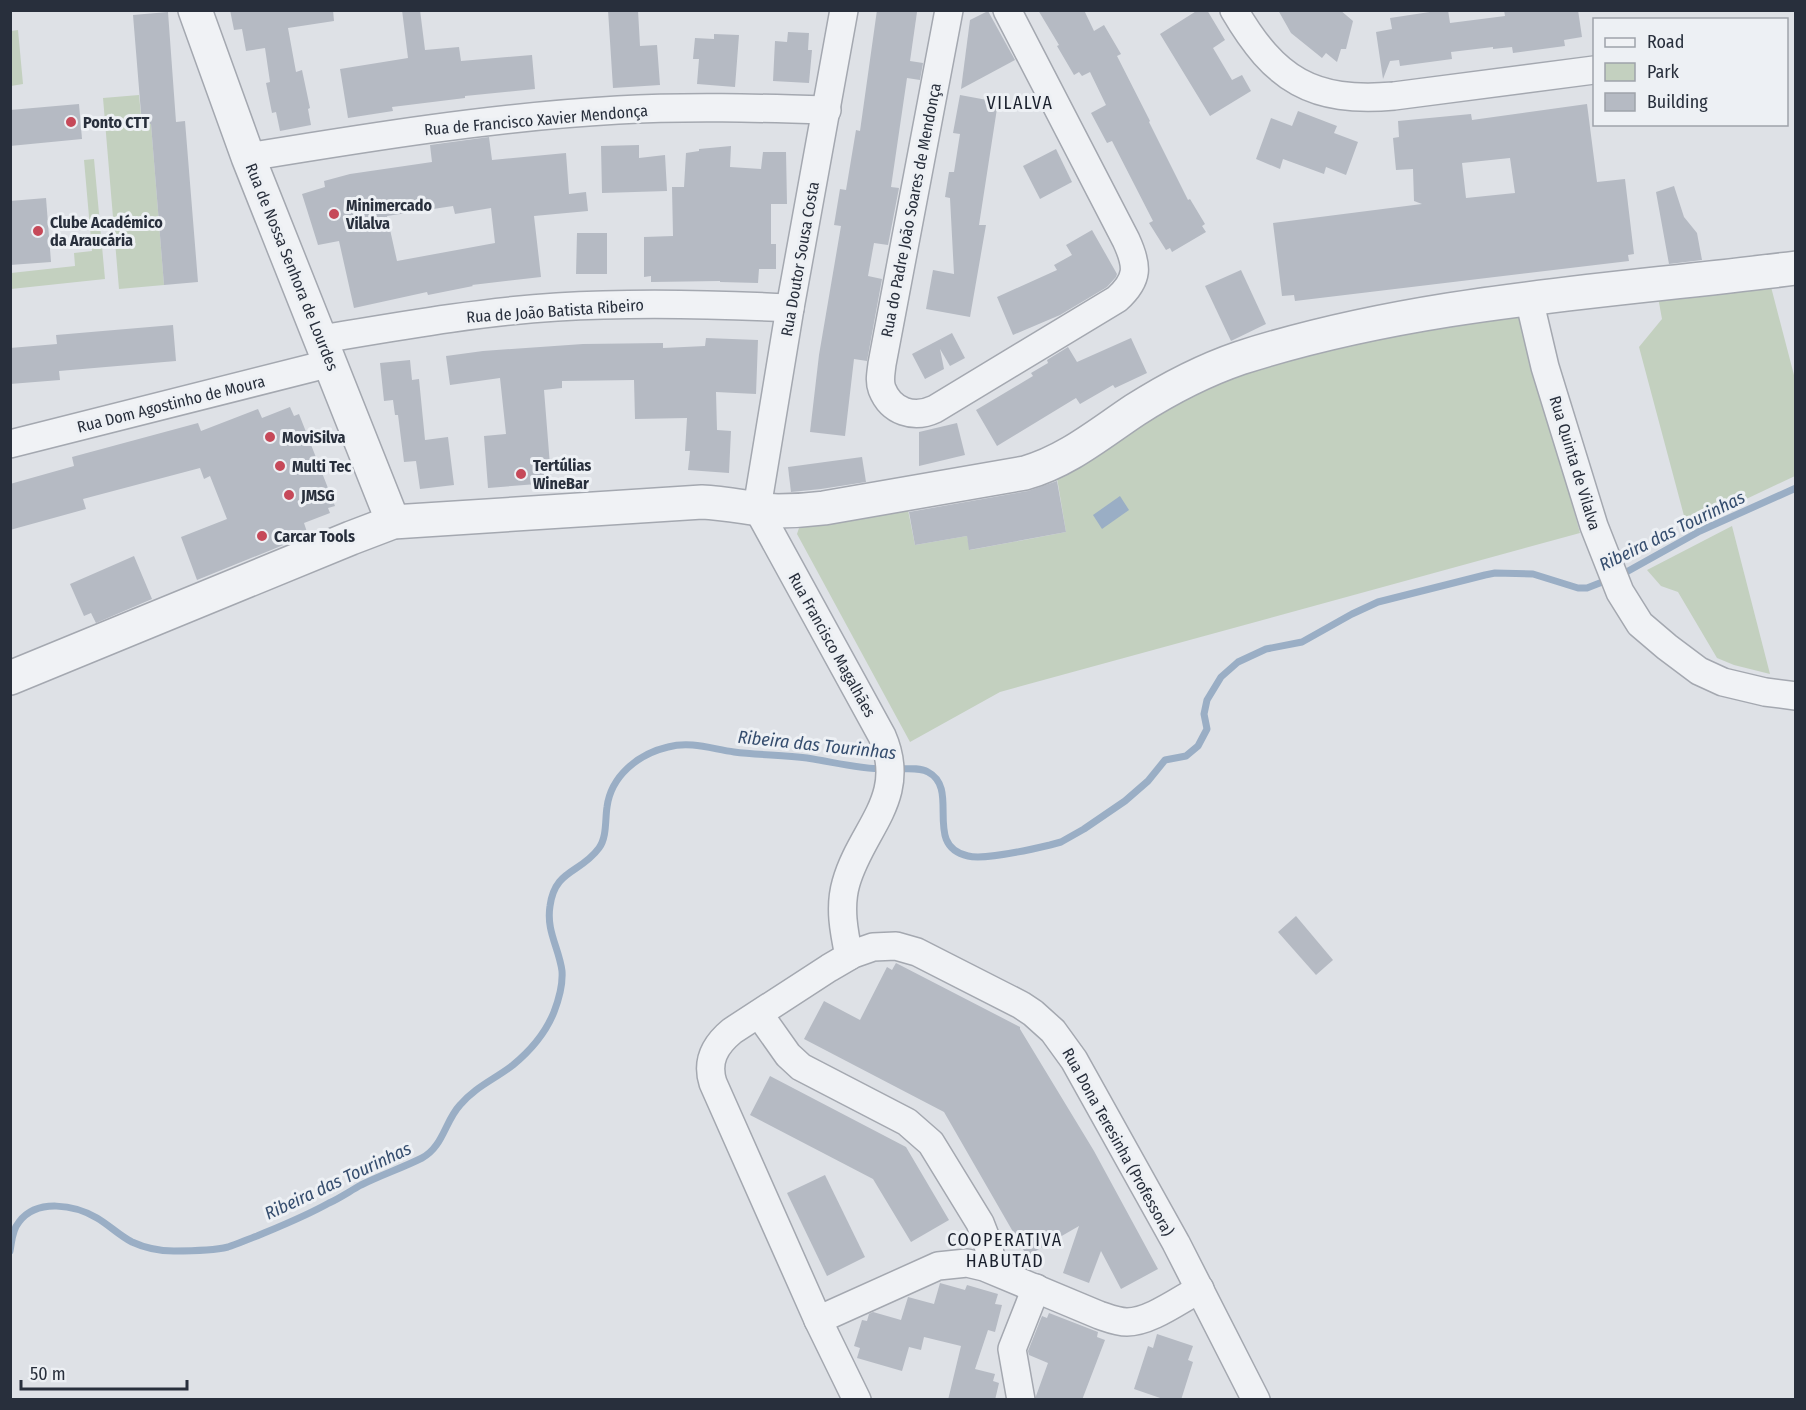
<svg xmlns="http://www.w3.org/2000/svg" width="1806" height="1410" viewBox="0 0 1806 1410" font-family="'Fira Sans Condensed',sans-serif">
  <style>
    .green { fill: #c3d0bf }
    .water { fill: #9aaec5 }
    .lines { fill: none; stroke-linecap: round; stroke-linejoin: round }
    .stream { stroke: #9aaec5; stroke-width: 7 }
    .building { fill: #b5bac3; fill-rule: evenodd }
    .minor-casing { stroke: #a4a8b0; stroke-width: 30 }
    .tertiary-casing { stroke: #a4a8b0; stroke-width: 36 }
    .minor { stroke: #f0f2f5; stroke-width: 27 }
    .tertiary { stroke: #f0f2f5; stroke-width: 33 }
    .poi-dot { fill: #c64959; stroke: #edf0f4; stroke-width: 2 }
    .labels { text-anchor: middle; dominant-baseline: central; stroke-width: 6; stroke-linejoin: round; paint-order: stroke }
    .street-label { font-size: 16px; fill: #282f3c; stroke: #edf0f4 }
    .poi-label { font-size: 16px; font-weight: bold; fill: #282f3c; stroke: #edf0f4; text-anchor: start }
    .neighbourhood-label { font-size: 18px; letter-spacing: 1.5px; fill: #1a202d; stroke: #edf0f4 }
    .water-label { font-size: 18px; font-style: italic; fill: #354d6e; stroke: #edf0f4 }
  </style>
  <rect width="100%" height="100%" fill="#dee1e6"/>
  <g class="green">
    <polygon points="18,30 23,84 11,86 11,31"/>
    <polygon points="139,95 142,125 151,124 164,285 119,289 103,98"/>
    <polygon points="94,159 105,279 11,289 11,273 75,266 74,253 92,251 84,160"/>
    <polygon points="1770,283 1795,379 1795,476 1687,527 1639,347 1662,319 1658,297"/>
    <polygon points="1521,314 1580,533 1000,692 910,742 797,534 799,528 804,523 907,505 915,545 967,536 970,550 1066,532 1057,478 1179,398 1272,363 1373,338"/>
    <polygon points="1732,526 1770,674 1734,665 1717,658 1678,592 1661,586 1647,570"/>
  </g>
  <polygon class="water" points="1120,496 1129,510 1102,529 1093,515"/>
  <g class="lines">
    <g class="stream">
      <polyline points="1621,575 1700,531 1796,488"/>
      <path d="M896,769C906,769 919,767 928,772C961,789 922,846 968,856C984,860 1033,849 1050,845L1061,842L1084,829L1125,801L1148,781L1165,760L1186,756L1198,746L1207,729L1204,714L1207,700L1221,677L1238,662L1266,649L1302,642L1352,614L1378,602L1485,575L1495,573L1533,574L1578,588H1587L1610,579"/>
      <path d="M10,1251C12,1241 12,1230 19,1222C37,1198 75,1205 97,1218C109,1225 120,1236 132,1242C145,1248 161,1251 174,1251C191,1251 212,1251 228,1247C238,1244 248,1239 257,1236C281,1226 306,1216 329,1203C340,1198 350,1191 361,1185C381,1175 402,1168 422,1158C443,1147 445,1121 460,1105C475,1087 495,1079 513,1065C530,1051 546,1032 554,1012C559,999 563,985 562,971C559,948 546,931 550,906C555,869 580,874 599,848C607,837 605,820 607,807C611,776 638,754 668,747C691,741 712,749 734,752C758,755 783,755 807,758C833,762 858,769 885,769"/>
    </g>
  </g>
  <g class="building">
    <polygon points="230,10 333,10 334,21 288,28 296,72 302,70 310,108 308,109 311,125 280,131 276,112 272,113 266,83 270,82 265,48 246,51 242,29 234,30"/>
    <polygon points="402,10 420,10 425,50 459,47 461,61 532,55 535,89 465,96 465,98 392,107 393,111 348,118 340,69 408,58"/>
    <polygon points="608,10 638,10 640,46 657,45 660,85 613,88"/>
    <polygon points="877,10 917,12 910,61 923,63 920,80 907,78 891,187 899,188 888,245 874,243 868,276 882,279 867,361 854,359 845,436 810,432 819,355 841,226 834,225 840,189 846,190 856,130 860,131"/>
    <polygon points="1038,10 1084,10 1094,31 1104,25 1121,54 1117,56 1150,121 1149,122 1188,200 1190,199 1205,224 1202,226 1206,232 1172,252 1170,248 1166,250 1149,223 1153,221 1112,141 1107,143 1091,113 1106,105 1090,72 1082,76 1079,72 1074,75 1057,46 1059,45"/>
    <polygon points="1198,10 1207,10 1225,40 1213,48 1232,80 1242,75 1251,91 1210,116 1160,34"/>
    <polygon points="1278,10 1340,10 1353,21 1346,49 1341,49 1337,62 1326,53 1322,58 1291,33"/>
    <polygon points="1443,10 1448,10 1450,23 1505,16 1504,10 1578,10 1582,37 1564,40 1565,46 1513,53 1512,47 1493,49 1493,47 1451,52 1452,59 1400,66 1399,60 1390,61 1383,79 1376,32 1392,29 1390,18"/>
    <polygon points="988,11 1015,60 961,89 970,20"/>
    <polygon points="168,12 176,122 185,121 198,282 164,285 151,124 142,125 133,15"/>
    <polygon points="788,32 809,33 808,50 812,50 809,83 773,81 775,41 787,42"/>
    <polygon points="714,34 739,35 735,87 697,84 699,59 693,59 695,38 714,39"/>
    <polygon points="960,95 998,102 979,225 986,225 970,317 926,309 933,270 954,274 950,198 945,197 949,172 954,172 960,134 953,133"/>
    <polygon points="79,104 82,139 10,146 10,110"/>
    <path d="M1587,104L1597,182L1625,179L1634,254L1628,255L1629,261L1295,301L1294,295L1282,296L1273,223L1422,204L1414,201L1413,169L1396,170L1393,138L1399,137L1398,121L1471,114L1472,120ZM1510,158L1515,193L1466,198L1462,163Z"/>
    <polygon points="1298,111 1337,126 1334,133 1358,142 1346,175 1326,167 1324,174 1283,159 1280,169 1256,159 1271,118 1292,126"/>
    <path d="M489,137L492,160L566,153L569,194L586,192L588,211L534,216L541,277L472,285L473,286L428,295L427,292L354,308L339,241L318,245L302,194L325,187L324,181L350,174L432,162L430,145ZM453,206L455,214L491,208L495,243L397,261L387,216Z"/>
    <polygon points="639,145 639,158 665,155 667,191 602,193 601,146"/>
    <polygon points="731,146 730,167 761,169 763,152 786,152 787,204 771,204 771,244 776,244 776,269 759,269 758,283 720,282 720,281 651,282 651,276 644,277 644,237 673,236 672,187 684,187 686,153 699,151 699,149"/>
    <polygon points="1056,149 1072,182 1040,199 1023,166"/>
    <polygon points="1674,186 1684,217 1697,233 1702,260 1669,264 1656,192"/>
    <polygon points="46,198 51,262 10,265 10,201"/>
    <polygon points="1092,230 1117,274 1116,277 1107,287 1060,315 1013,335 997,297 1057,270 1054,265 1072,255 1066,245"/>
    <polygon points="577,233 607,233 607,274 576,274"/>
    <polygon points="1241,270 1266,324 1231,341 1205,286"/>
    <polygon points="173,325 176,361 59,371 60,380 10,384 10,348 57,344 56,335"/>
    <polygon points="952,333 965,358 950,366 940,349 944,369 925,379 912,354"/>
    <polygon points="706,338 758,340 756,394 716,392 717,430 731,431 729,473 688,470 690,451 685,451 687,418 635,419 634,380 562,381 562,388 544,390 551,478 536,479 537,484 488,488 484,436 506,434 500,378 450,385 446,356 483,351 583,344 663,343 663,348 705,346"/>
    <polygon points="1131,338 1147,373 1115,388 1113,385 1080,404 1076,398 997,446 976,410 1033,376 1031,373 1048,363 1047,360 1068,347 1077,362"/>
    <polygon points="410,360 412,380 419,379 425,440 448,437 454,485 420,489 416,461 404,462 398,415 395,415 393,400 384,401 380,363"/>
    <polygon points="290,407 294,416 299,414 335,506 328,508 330,513 304,523 308,535 197,580 181,537 227,519 210,476 204,479 200,468 83,499 86,509 10,530 10,484 74,466 72,457 198,423 201,431 258,409 262,418"/>
    <polygon points="957,423 965,455 919,466 919,432"/>
    <polygon points="862,457 866,482 821,489 791,492 788,467"/>
    <polygon points="1057,481 1066,532 969,550 967,536 915,545 909,512 1028,491"/>
    <polygon points="134,556 152,599 96,623 91,613 84,616 70,584"/>
    <polygon points="1296,916 1333,960 1316,975 1278,932"/>
    <polygon points="896,963 1020,1027 1020,1029 1094,1151 1158,1269 1121,1289 1101,1251 1089,1283 1063,1273 1079,1226 1027,1256 944,1112 804,1039 824,1001 860,1020 887,967 892,970"/>
    <polygon points="770,1076 906,1147 949,1220 911,1242 873,1179 750,1115"/>
    <polygon points="825,1175 865,1257 827,1276 787,1193"/>
    <polygon points="940,1283 965,1290 967,1285 998,1294 995,1304 1002,1305 995,1332 988,1330 975,1369 995,1374 993,1381 999,1383 995,1400 948,1400 961,1346 924,1337 921,1350 909,1347 902,1371 857,1358 860,1348 854,1346 862,1320 867,1321 869,1314 873,1312 901,1320 908,1297 934,1304"/>
    <polygon points="1049,1313 1098,1332 1097,1337 1105,1340 1082,1400 1036,1400 1036,1396 1048,1363 1029,1355 1028,1351 1042,1316 1047,1318"/>
    <polygon points="1157,1334 1193,1346 1188,1360 1193,1362 1181,1400 1166,1400 1134,1389 1148,1346 1153,1348"/>
  </g>
  <g class="lines">
    <defs>
      <g id="minor">
        <path d="M844,10L790,308L757,508L882,736C909,798 861,829 846,883C839,907 844,932 849,956"/>
        <path d="M949,10L882,364C881,373 879,381 882,389C891,412 914,419 935,409L1117,299C1139,279 1138,266 1126,240L1007,10"/>
        <path d="M1234,10C1275,80 1312,103 1394,96L1594,70"/>
        <path d="M248,157C370,137 494,117 618,110C687,106 757,108 827,110"/>
        <polyline points="1529,299 1545,367 1594,526 1620,592 1640,624 1667,647 1699,671 1723,682 1765,692 1796,696"/>
        <path d="M322,339C400,326 478,312 557,307C635,302 713,304 790,308"/>
        <polyline points="10,444 331,363"/>
        <polyline points="759,1014 788,1055 801,1067 907,1122 931,1143 980,1223 987,1241 994,1270"/>
        <path d="M818,1320L938,1266L967,1263L984,1267L1099,1315C1108,1318 1117,1322 1127,1322C1150,1322 1179,1300 1200,1289"/>
        <path d="M857,1400L818,1320L713,1083C706,1061 715,1045 732,1031L829,968L853,954L873,947L896,946L917,952L1021,1005L1033,1013L1053,1031L1074,1060L1176,1243L1256,1400"/>
        <polyline points="1021,1400 1012,1349 1036,1288"/>
      </g>
      <g id="tertiary">
        <polyline points="195,10 248,157 393,522"/>
        <path d="M10,678L351,538L393,522L702,502C727,503 752,509 777,511C793,511 808,510 824,508L1025,473C1067,461 1099,434 1135,410C1168,389 1202,371 1240,358C1420,300 1609,292 1796,268"/>
      </g>
    </defs>
    <use href="#minor" class="minor-casing"/>
    <use href="#tertiary" class="tertiary-casing"/>
    <use href="#minor" class="minor"/>
    <use href="#tertiary" class="tertiary"/>
  </g>
  <g class="poi-dot">
    <circle cx="71" cy="122" r="6"/>
    <circle cx="334" cy="214" r="6"/>
    <circle cx="38" cy="231" r="6"/>
    <circle cx="270" cy="437" r="6"/>
    <circle cx="280" cy="466" r="6"/>
    <circle cx="521" cy="474" r="6"/>
    <circle cx="289" cy="495" r="6"/>
    <circle cx="262" cy="536" r="6"/>
  </g>
  <g class="labels">
    <g class="street-label">
      <text transform="translate(536 120) rotate(-5)">Rua de Francisco Xavier Mendonça</text>
      <text transform="translate(911 210) rotate(-79)">Rua do Padre João Soares de Mendonça</text>
      <text transform="translate(800 259) rotate(-80)">Rua Doutor Sousa Costa</text>
      <text transform="translate(292 267) rotate(68)">Rua de Nossa Senhora de Lourdes</text>
      <text transform="translate(555 311) rotate(-4)">Rua de João Batista Ribeiro</text>
      <text transform="translate(171 404) rotate(-14)">Rua Dom Agostinho de Moura</text>
      <text transform="translate(1575 463) rotate(73)">Rua Quinta de Vilalva</text>
      <text transform="translate(832 645) rotate(61)">Rua Francisco Magalhães</text>
      <text transform="translate(1118 1142) rotate(61)">Rua Dona Teresinha (Professora)</text>
    </g>
    <g class="poi-label">
      <text x="83" y="122">Ponto CTT</text>
      <text x="346" y="205">Minimercado<tspan x="346" dy="18">Vilalva</tspan></text>
      <text x="50" y="222">Clube Académico<tspan x="50" dy="18">da Araucária</tspan></text>
      <text x="282" y="437">MoviSilva</text>
      <text x="533" y="465">Tertúlias<tspan x="533" dy="18">WineBar</tspan></text>
      <text x="292" y="466">Multi Tec</text>
      <text x="301" y="495">JMSG</text>
      <text x="274" y="536">Carcar Tools</text>
    </g>
    <g class="neighbourhood-label">
      <text x="1020" y="103">VILALVA</text>
      <text x="1005" y="1240">COOPERATIVA<tspan x="1005" dy="21">HABUTAD</tspan></text>
    </g>
    <g class="water-label">
      <text transform="translate(1672 531) rotate(-26)">Ribeira das Tourinhas</text>
      <text transform="translate(817 745) rotate(6)">Ribeira das Tourinhas</text>
      <text transform="translate(338 1181) rotate(-25)">Ribeira das Tourinhas</text>
    </g>
  </g>
  <rect width="1806" height="1410" fill="none" stroke="#282f3c" stroke-width="24"/>
  <rect x="1593" y="18" width="195" height="108" fill="#edf0f4" stroke="#9ea3aa" stroke-width="1.5"/>
  <rect x="1605" y="38" width="30" height="9" fill="#f0f2f5" stroke="#9ea3aa" stroke-width="1.5"/>
  <text x="1647" y="48" font-size="18" fill="#282f3c">Road</text>
  <rect x="1605" y="63" width="30" height="18" fill="#c3d0bf" stroke="#9ea3aa" stroke-width="1.5"/>
  <text x="1647" y="78" font-size="18" fill="#282f3c">Park</text>
  <rect x="1605" y="93" width="30" height="18" fill="#b5bac3" stroke="#9ea3aa" stroke-width="1.5"/>
  <text x="1647" y="108" font-size="18" fill="#282f3c">Building</text>
  <path d="M21 1380v9h166v-9" fill="none" stroke="#282f3c" stroke-width="3"/>
  <text x="30" y="1380" font-size="18" fill="#282f3c" stroke="#edf0f4" stroke-width="4.5" paint-order="stroke">50 m</text>
</svg>
